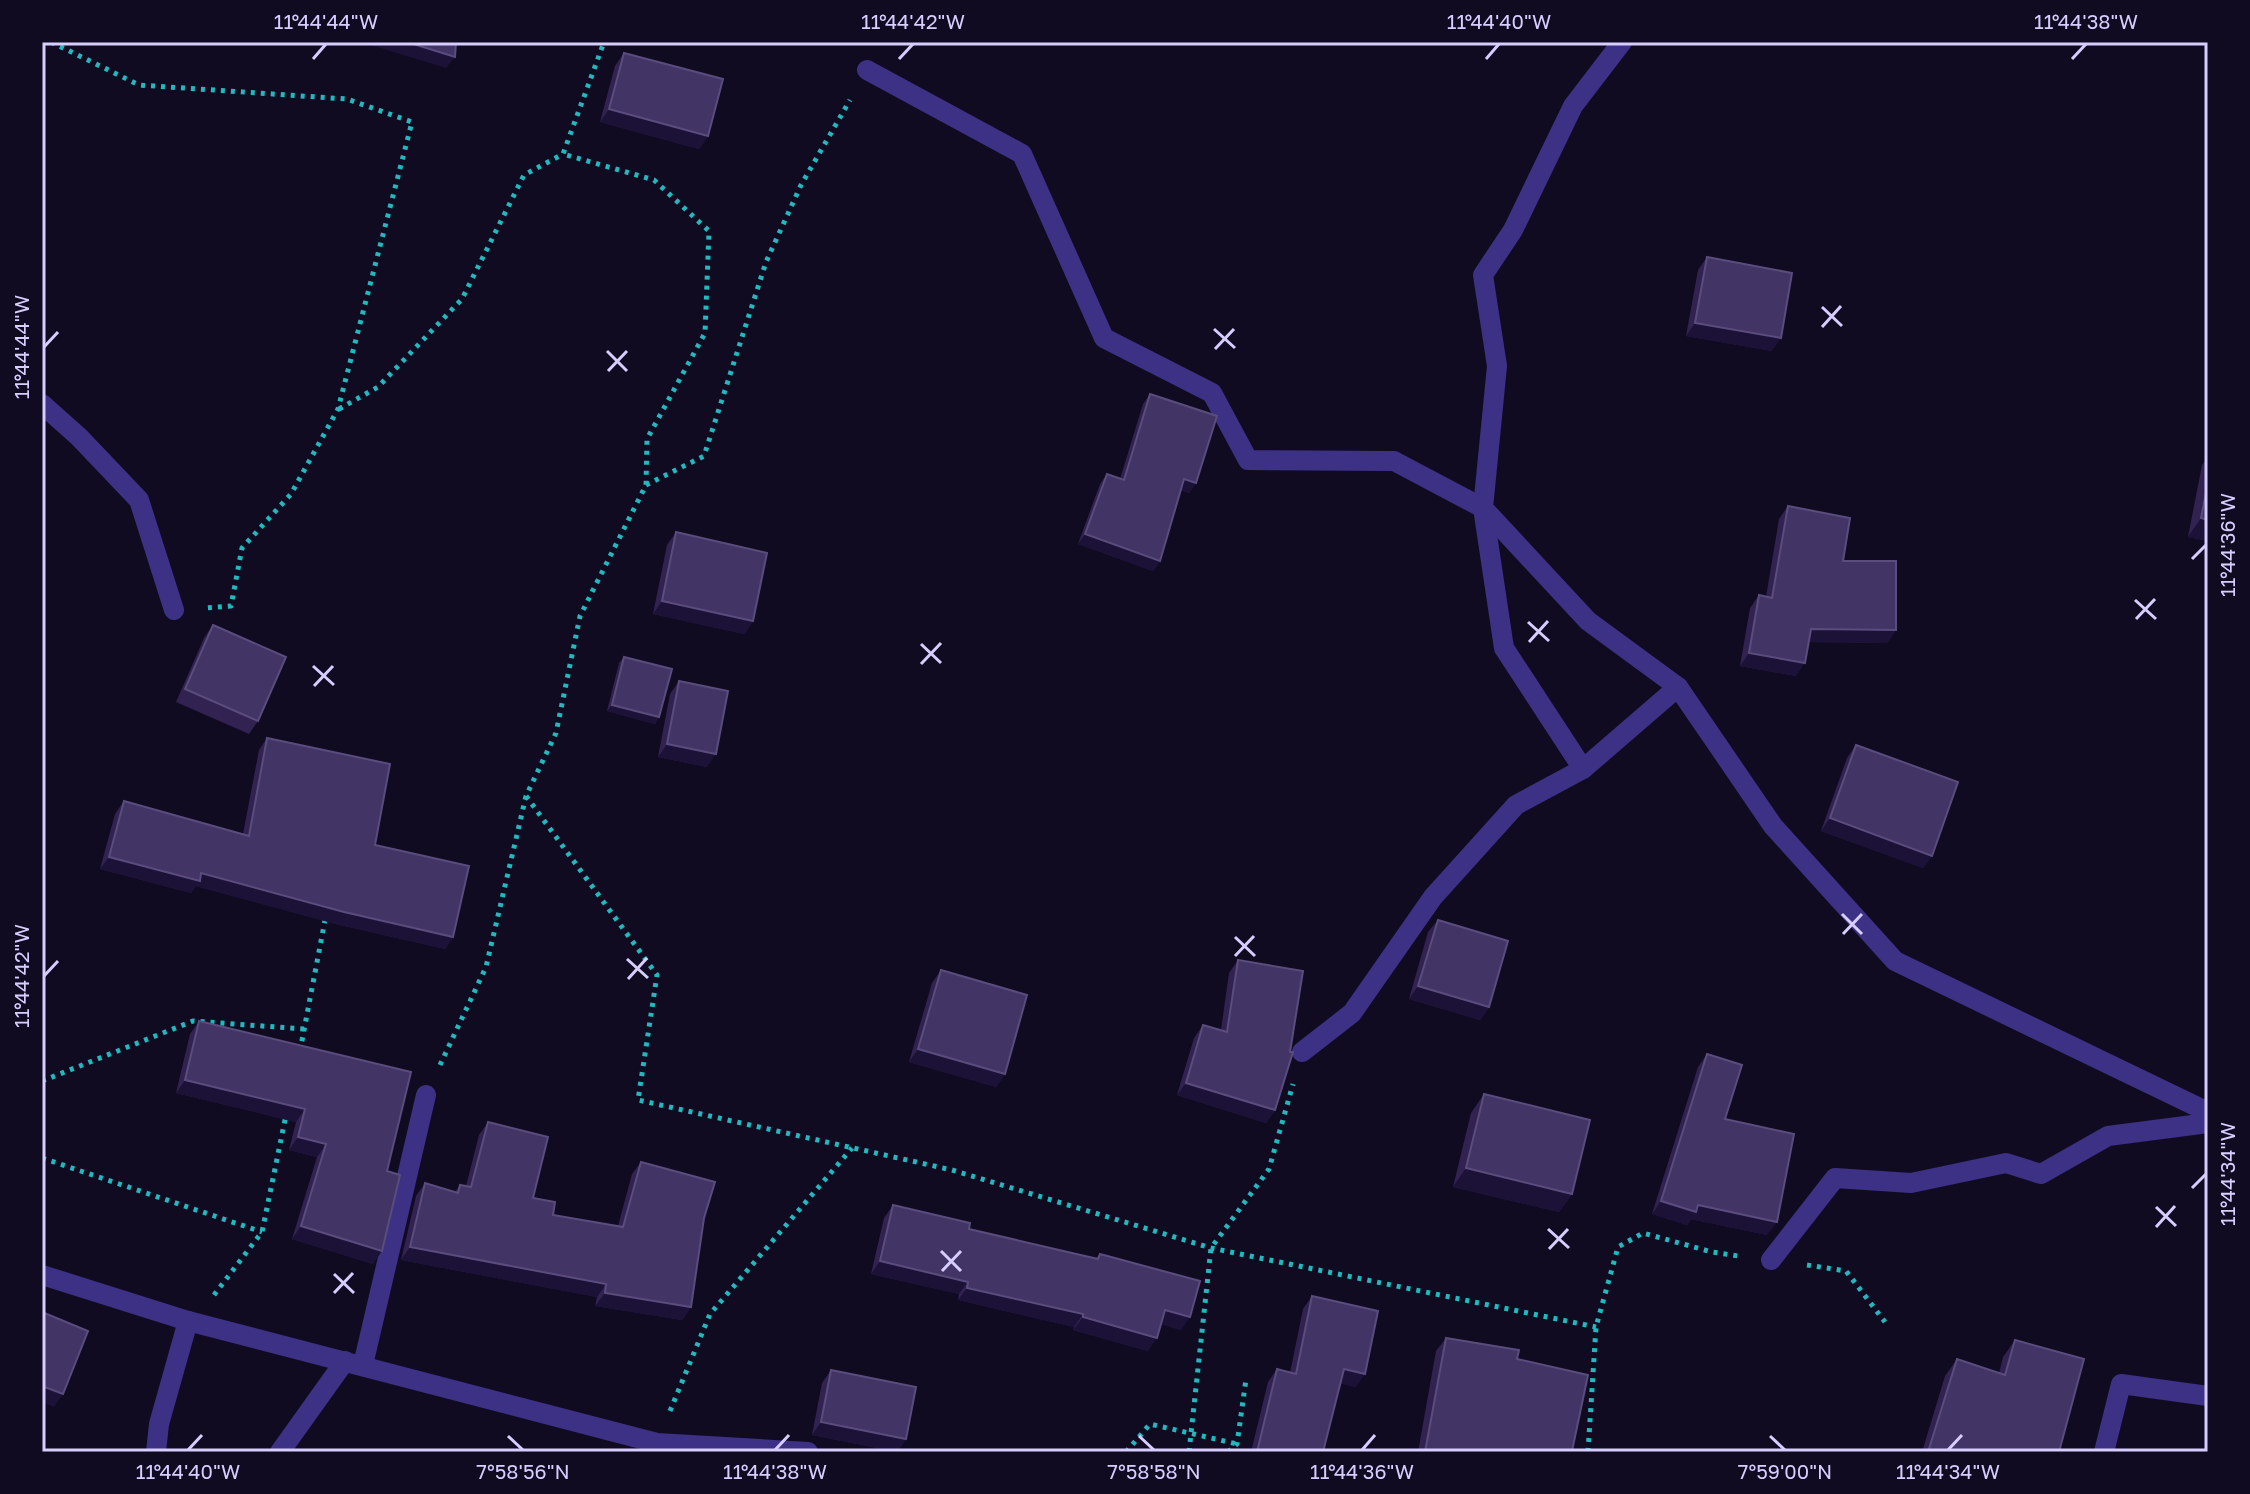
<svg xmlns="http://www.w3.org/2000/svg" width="2250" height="1494" viewBox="0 0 2250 1494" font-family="'Golos Text',sans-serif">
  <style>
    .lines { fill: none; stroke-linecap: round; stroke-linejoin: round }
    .path { stroke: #22b8be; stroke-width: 5; stroke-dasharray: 4 6; stroke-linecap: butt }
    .minor { stroke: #3d3186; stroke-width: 20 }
    .wall { fill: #312252 }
    .shaded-wall { fill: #1c1137 }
    .building { fill: #423465; stroke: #5a4c7d; stroke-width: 2 }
    .ticks { fill: none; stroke: #d7cdff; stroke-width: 3 }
    .neatline { fill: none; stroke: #d7cdff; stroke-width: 3 }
    .ticks-label { font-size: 20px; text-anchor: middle; fill: #d7cdff }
  </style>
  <rect width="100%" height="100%" fill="#110b22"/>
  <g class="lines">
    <g class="path">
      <polyline points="51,42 139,85 347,99 412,122 338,409 291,494 242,548 231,606 205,608"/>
      <polyline points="339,409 378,387 462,299 524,175 563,154 604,42"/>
      <polyline points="646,485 704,456 766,262 801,185 850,100"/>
      <polyline points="526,796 657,975 638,1100 952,1170 1211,1248 1596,1327"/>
      <polyline points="300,1051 326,915"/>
      <polyline points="440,1065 486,967 526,796 556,733 580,616 646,485 647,439 705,333 709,231 654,180 563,154"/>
      <polyline points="42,1081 193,1021 304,1029"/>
      <polyline points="42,1158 262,1232"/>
      <polyline points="1807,1265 1846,1271 1885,1322"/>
      <polyline points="214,1295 262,1232 286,1115"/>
      <polyline points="670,1411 710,1314 852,1148"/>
      <polyline points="1126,1452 1150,1424 1237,1444"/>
      <polyline points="1189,1452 1211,1248 1269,1169 1293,1084"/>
      <polyline points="1228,1452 1237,1444 1246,1379"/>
      <polyline points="1588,1452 1596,1327 1618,1247 1643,1233 1712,1252 1738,1256"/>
    </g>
    <g class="minor">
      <polyline points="1622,42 1573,106 1513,230 1483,275 1497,366 1483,508 1588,621 1678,687 1773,826 1895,961 2208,1112"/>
      <polyline points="867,70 1022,154 1104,338 1212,393 1248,460 1394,461 1483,508 1504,648 1583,769"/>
      <polyline points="42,404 79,437 139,500 174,610"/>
      <polyline points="1302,1052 1352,1013 1433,897 1516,805 1583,769 1678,687"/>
      <polyline points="1771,1260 1835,1178 1911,1183 2006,1163 2041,1174 2108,1136 2208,1123"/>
      <polyline points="42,1275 188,1321 657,1443 808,1452"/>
      <polyline points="363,1365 426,1095"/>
      <polyline points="156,1452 159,1424 188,1321"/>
      <polyline points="280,1452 345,1361"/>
      <polyline points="2104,1452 2121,1384 2208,1396"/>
    </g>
  </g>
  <g class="wall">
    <polygon points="624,53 708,136 699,149 600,122 615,66"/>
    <polygon points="1707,257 1772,351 1686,336 1698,270"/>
    <polygon points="1150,394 1196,483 1189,493 1181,490 1160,561 1153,571 1078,544 1100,484 1107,474 1120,479 1143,404"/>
    <polygon points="2208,457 2208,541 2188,537 2202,465"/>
    <polygon points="1788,506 1843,561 1896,630 1887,643 1809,642 1796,676 1740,666 1750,608 1759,595 1766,597 1779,519"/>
    <polygon points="676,532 753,621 744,634 653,614 667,545"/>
    <polygon points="213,625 258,721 249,734 176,702 204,638"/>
    <polygon points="624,657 659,717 655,724 607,711 619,663"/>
    <polygon points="679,681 707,767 658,757 670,694"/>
    <polygon points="267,738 375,845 453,937 445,949 336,924 196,886 191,893 100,869 115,814 124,801 243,834 259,750"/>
    <polygon points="1856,745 1932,856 1923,868 1821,831 1847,758"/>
    <polygon points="1438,920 1489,1007 1480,1020 1409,999 1428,932"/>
    <polygon points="1238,960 1275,1110 1266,1123 1177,1095 1194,1038 1203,1025 1221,1030 1229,973"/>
    <polygon points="941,970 1005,1074 996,1087 909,1062 932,983"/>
    <polygon points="199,1021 387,1171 373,1264 292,1239 317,1157 289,1150 296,1122 176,1093 190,1034"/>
    <polygon points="1707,1054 1725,1119 1767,1235 1691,1219 1687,1225 1652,1214 1698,1067"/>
    <polygon points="1484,1094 1572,1194 1559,1212 1453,1187 1471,1113"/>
    <polygon points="488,1122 533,1198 553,1215 618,1226 632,1174 641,1162 704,1218 691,1307 682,1320 595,1306 597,1297 401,1260 416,1196 425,1183 455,1192 460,1185 466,1186 479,1135"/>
    <polygon points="893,1205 969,1229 1096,1258 1100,1254 1181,1330 1161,1324 1148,1351 1073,1330 1074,1327 958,1300 959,1294 871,1274 884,1218"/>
    <polygon points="1312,1296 1356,1387 1340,1383 1323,1452 1251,1452 1268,1382 1277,1369 1290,1373 1303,1309"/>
    <polygon points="1446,1338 1517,1359 1572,1451 1576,1452 1418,1452 1436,1351"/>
    <polygon points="2015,1340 2059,1452 1922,1452 1945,1376 1957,1359 1999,1373 2003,1357"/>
    <polygon points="831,1370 906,1439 897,1452 812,1435 822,1383"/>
  </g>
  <g class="shaded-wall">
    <polygon points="361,42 407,42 455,57 446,68"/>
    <polygon points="609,109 708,136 699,149 600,122"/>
    <polygon points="1695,323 1781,338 1772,351 1686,336"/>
    <polygon points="1184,479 1196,483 1189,493 1177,489"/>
    <polygon points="2201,518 2208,520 2208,541 2188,537"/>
    <polygon points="1085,534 1160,561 1153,571 1078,544"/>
    <polygon points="662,601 753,621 744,634 653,614"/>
    <polygon points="1811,629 1896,630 1887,643 1802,642"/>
    <polygon points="1749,653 1805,663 1796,676 1740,666"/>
    <polygon points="612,705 659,717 655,724 607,711"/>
    <polygon points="667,744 716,754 707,767 658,757"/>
    <polygon points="1830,818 1932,856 1923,868 1821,831"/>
    <polygon points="109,857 201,873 453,937 445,949 336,924 196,886 191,893 100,869"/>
    <polygon points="1418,986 1489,1007 1480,1020 1409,999"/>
    <polygon points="918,1049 1005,1074 996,1087 909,1062"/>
    <polygon points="185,1080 305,1109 296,1122 176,1093"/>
    <polygon points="1186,1083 1275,1110 1266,1123 1177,1095"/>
    <polygon points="298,1137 326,1144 317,1157 289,1150"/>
    <polygon points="1466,1168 1572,1194 1559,1212 1453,1187"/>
    <polygon points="1661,1201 1698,1205 1777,1222 1767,1235 1691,1219 1687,1225 1652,1214"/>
    <polygon points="301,1226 382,1251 373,1264 292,1239"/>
    <polygon points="410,1247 606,1284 597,1297 401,1260"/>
    <polygon points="880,1261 968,1282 959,1294 871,1274"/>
    <polygon points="967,1288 1083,1314 1074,1327 958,1300"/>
    <polygon points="605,1293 691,1307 682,1320 595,1306"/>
    <polygon points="1165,1310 1190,1317 1181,1330 1156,1323"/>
    <polygon points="1083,1317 1157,1338 1148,1351 1073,1330"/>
    <polygon points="1344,1369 1365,1374 1356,1387 1335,1382"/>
    <polygon points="42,1386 63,1394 54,1407 42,1402"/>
    <polygon points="821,1422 906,1439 897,1452 812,1435"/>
  </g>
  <g class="building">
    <polygon points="407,42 456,42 455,57"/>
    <polygon points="624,53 723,79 708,136 609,109"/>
    <polygon points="1707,257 1792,273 1781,338 1695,323"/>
    <polygon points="1150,394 1217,416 1196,483 1184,479 1160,561 1085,534 1107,474 1124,480"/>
    <polygon points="2208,483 2208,520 2201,518"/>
    <polygon points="1788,506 1850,518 1843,561 1896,561 1896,630 1811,629 1805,663 1749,653 1759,595 1772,598"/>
    <polygon points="676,532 767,553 753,621 662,601"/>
    <polygon points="213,625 286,657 258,721 185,689"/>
    <polygon points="624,657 672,669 659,717 612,705"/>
    <polygon points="679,681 728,691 716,754 667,744"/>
    <polygon points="267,738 390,764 375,845 469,866 453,937 344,912 201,873 200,881 109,857 124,801 249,836"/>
    <polygon points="1856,745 1958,782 1932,856 1830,818"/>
    <polygon points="1438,920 1508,941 1489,1007 1418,986"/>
    <polygon points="1238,960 1303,971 1290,1052 1293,1052 1275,1110 1186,1083 1203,1025 1227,1032"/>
    <polygon points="941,970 1027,995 1005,1074 918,1049"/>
    <polygon points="199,1021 411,1072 387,1171 400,1175 382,1251 301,1226 326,1144 298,1137 305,1109 185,1080"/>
    <polygon points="1707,1054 1742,1065 1725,1119 1794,1134 1777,1222 1698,1205 1696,1212 1661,1201"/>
    <polygon points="1484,1094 1590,1120 1572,1194 1466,1168"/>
    <polygon points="488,1122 548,1137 533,1198 555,1202 553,1215 623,1227 641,1162 715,1182 704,1218 691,1307 605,1293 606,1284 410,1247 425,1183 458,1193 460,1185 471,1187"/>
    <polygon points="893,1205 970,1223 969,1229 1098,1259 1100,1254 1200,1281 1190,1317 1165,1310 1157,1338 1083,1317 1083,1314 967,1288 968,1282 880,1261"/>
    <polygon points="1312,1296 1378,1311 1365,1374 1344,1369 1323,1452 1257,1452 1277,1369 1296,1374"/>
    <polygon points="42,1312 88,1331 63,1394 42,1386"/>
    <polygon points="1446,1338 1519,1350 1517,1359 1588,1375 1572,1451 1576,1452 1425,1452"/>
    <polygon points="2015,1340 2084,1359 2059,1452 1928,1452 1957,1359 2005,1375"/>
    <polygon points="831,1370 916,1387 906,1439 821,1422"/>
  </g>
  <path class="ticks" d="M313,59L326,44M899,59L913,44M1486,59L1499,44M2072,59L2086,44M1822,307L1842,326M1822,327L1841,306M1214,329L1235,348M44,347L58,332M1215,349L1234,329M607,351L627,371M608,371L627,351M2192,559L2206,545M2135,600L2156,619M2136,619L2155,599M1528,622L1549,641M1529,642L1548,621M921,644L941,663M921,664L941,643M313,666L334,685M314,686L333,666M1842,914L1862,934M1843,934L1862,914M1235,937L1255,956M1235,956L1254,936M627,959L648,978M44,976L58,961M628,979L647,958M2192,1188L2206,1174M2156,1207L2176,1226M2156,1227L2175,1206M1548,1229L1569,1248M1549,1249L1568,1229M941,1251L961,1271M942,1271L961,1251M334,1274L354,1293M334,1293L353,1273M508,1436L523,1450M1139,1436L1154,1450M1770,1436L1785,1450M188,1450L202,1435M775,1450L789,1435M1362,1450L1375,1435M1948,1450L1962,1435"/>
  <rect width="2250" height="1494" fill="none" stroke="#110b22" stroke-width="88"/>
  <rect x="44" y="44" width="2162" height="1406" class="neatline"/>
  <g class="ticks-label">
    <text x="326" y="29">11°44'44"W</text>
    <text x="913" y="29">11°44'42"W</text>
    <text x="1499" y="29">11°44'40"W</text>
    <text x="2086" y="29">11°44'38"W</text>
    <text transform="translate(22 347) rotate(-90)" y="7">11°44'44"W</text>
    <text transform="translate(2228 545) rotate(-90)" y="7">11°44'36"W</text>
    <text transform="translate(22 976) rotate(-90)" y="7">11°44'42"W</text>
    <text transform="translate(2228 1174) rotate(-90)" y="7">11°44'34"W</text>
    <text x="188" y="1479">11°44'40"W</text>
    <text x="523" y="1479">7°58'56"N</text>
    <text x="775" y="1479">11°44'38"W</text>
    <text x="1154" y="1479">7°58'58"N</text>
    <text x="1362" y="1479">11°44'36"W</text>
    <text x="1785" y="1479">7°59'00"N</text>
    <text x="1948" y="1479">11°44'34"W</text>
  </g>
</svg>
